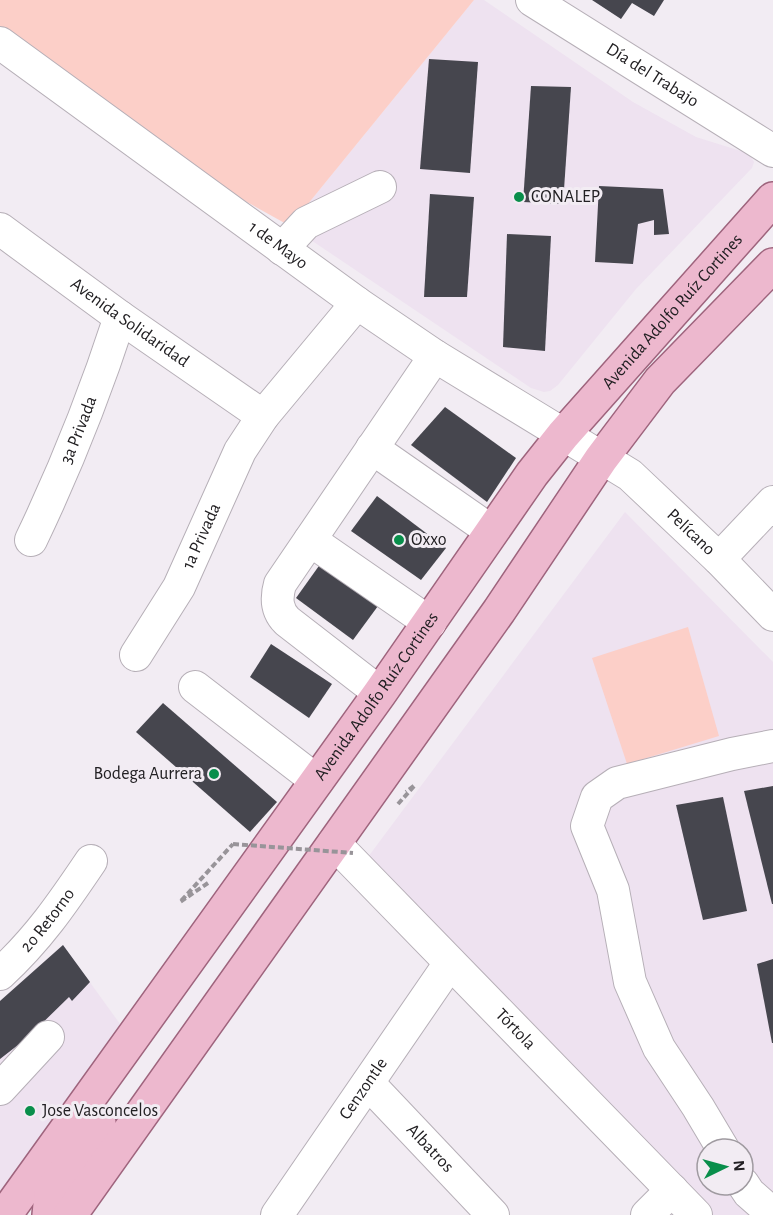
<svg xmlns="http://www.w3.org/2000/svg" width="773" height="1215" viewBox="0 0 773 1215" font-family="'Alegreya Sans',sans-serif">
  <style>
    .built { fill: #eee2f0; fill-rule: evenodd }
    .green { fill: #fccfc8 }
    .building { fill: #46464e }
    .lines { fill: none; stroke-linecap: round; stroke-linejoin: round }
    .minor-casing { stroke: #b6afb7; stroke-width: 34 }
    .major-casing { stroke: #9e647d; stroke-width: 36 }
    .path { stroke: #989499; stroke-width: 4; stroke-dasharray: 6 3; stroke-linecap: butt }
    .minor { stroke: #fff; stroke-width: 32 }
    .major { stroke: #edb8ce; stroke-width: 33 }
    .path-bridge { stroke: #989499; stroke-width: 4; stroke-dasharray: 6 3; stroke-linecap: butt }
    .poi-dot { fill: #098e4b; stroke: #f2ecf3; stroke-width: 2 }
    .labels { text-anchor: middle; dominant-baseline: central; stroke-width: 6; stroke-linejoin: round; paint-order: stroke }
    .street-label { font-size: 18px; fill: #222023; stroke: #f2ecf3 }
    .poi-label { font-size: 18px; fill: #222023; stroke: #f2ecf3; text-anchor: start }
  </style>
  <rect width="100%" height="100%" fill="#f2ecf3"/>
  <g class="built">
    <polygon points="474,0 484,0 633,102 696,137 744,152 751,157 754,162 752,168 636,289 558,385 550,391 544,392 531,388 290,226"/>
    <path d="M625,512L773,662V1215H709L368,857ZM707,1149H743V1185H707Z"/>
    <polygon points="63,945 120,1024 0,1198 0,1001"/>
  </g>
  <g class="green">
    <polygon points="0,0 474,0 290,226 143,144 0,31"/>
    <polygon points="688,627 719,736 627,764 592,658"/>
  </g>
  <g class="building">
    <polygon points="592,0 664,0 654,16 632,3 621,19"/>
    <polygon points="429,59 478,62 470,173 420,169"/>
    <polygon points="531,86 571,87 563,204 523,202"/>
    <polygon points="599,186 663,189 669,234 654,235 654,220 638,224 633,264 595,262"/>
    <polygon points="430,194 474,197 467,297 424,297"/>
    <polygon points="507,234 551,236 545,351 503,347"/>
    <polygon points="445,407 516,458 487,502 411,445"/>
    <polygon points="377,496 446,548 421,580 351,531"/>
    <polygon points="321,563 378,606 353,640 296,598"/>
    <polygon points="271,644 332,684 309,718 250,677"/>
    <polygon points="163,703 277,802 250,832 136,732"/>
    <polygon points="773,786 773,904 772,904 744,791"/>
    <polygon points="723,797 747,911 703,920 676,805"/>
    <polygon points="63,945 90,982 72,1001 69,997 27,1038 0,1059 0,1001"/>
    <polygon points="773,959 773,1043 772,1043 757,964"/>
  </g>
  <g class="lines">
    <defs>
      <g id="minor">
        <path id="s1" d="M532,0L773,151"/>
        <path id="s2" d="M0,43L357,303L435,356L630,475L719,559L773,615"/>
        <path id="s3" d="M0,229L120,317L263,416"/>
        <polyline points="282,249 306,223 380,187"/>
        <polyline points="372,448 491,531"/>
        <path id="s4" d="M31,540C66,467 95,394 120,317"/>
        <polyline points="310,540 430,623"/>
        <polyline points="719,559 773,502"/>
        <path id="s5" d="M136,655L179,587L240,451L263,416L357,303"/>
        <polyline points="195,687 317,781"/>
        <path d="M380,693L287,621C276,610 276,598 280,584L435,356"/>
        <path id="s6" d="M334,843L696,1215"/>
        <path id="s7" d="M0,974C38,939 62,904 91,861"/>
        <path id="s8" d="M368,1083L493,1215"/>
        <polyline points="0,1089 48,1037"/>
        <polyline points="723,1149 698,1107 659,1048 630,982 613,890 587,826 597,797 617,783 732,754 773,746"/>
        <polyline points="743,1184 749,1193 773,1214"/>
        <path id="s9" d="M277,1215L450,963"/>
        <polyline points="647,1215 672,1190"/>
      </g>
      <g id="major">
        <path id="s10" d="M5,1215L380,693L532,474L563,435L773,199"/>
        <polyline points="49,1215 51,1194 56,1185 99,1123"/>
        <polyline points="70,1215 499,611 601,459 660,381 773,265"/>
      </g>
    </defs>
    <use href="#minor" class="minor-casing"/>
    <use href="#major" class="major-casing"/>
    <g class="path">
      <polyline points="398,804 415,785 406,792"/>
      <polyline points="208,883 180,902 233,844"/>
    </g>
    <use href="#minor" class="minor"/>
    <use href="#major" class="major"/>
    <polyline class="path-bridge" points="233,844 353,853"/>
  </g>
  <g class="poi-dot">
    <circle cx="519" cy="197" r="6"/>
    <circle cx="399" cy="540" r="6"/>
    <circle cx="214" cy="774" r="6"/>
    <circle cx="30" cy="1111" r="6"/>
  </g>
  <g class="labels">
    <g class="street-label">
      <text stroke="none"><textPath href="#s1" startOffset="142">Día del Trabajo</textPath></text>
      <text stroke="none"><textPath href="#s2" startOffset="344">1 de Mayo</textPath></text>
      <text stroke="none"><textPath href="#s10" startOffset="1124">Avenida Adolfo Ruíz Cortines</textPath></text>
      <text stroke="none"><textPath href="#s3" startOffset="160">Avenida Solidaridad</textPath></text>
      <text stroke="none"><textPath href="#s4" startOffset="120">3a Privada</textPath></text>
      <text stroke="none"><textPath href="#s2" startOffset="848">Pelícano</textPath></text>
      <text stroke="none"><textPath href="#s5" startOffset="136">1a Privada</textPath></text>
      <text stroke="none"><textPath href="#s10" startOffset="638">Avenida Adolfo Ruíz Cortines</textPath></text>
      <text stroke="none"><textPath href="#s7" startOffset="72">2o Retorno</textPath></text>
      <text stroke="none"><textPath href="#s6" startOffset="260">Tórtola</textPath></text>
      <text stroke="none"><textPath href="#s9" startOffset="153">Cenzontle</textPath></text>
      <text stroke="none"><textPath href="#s8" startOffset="90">Albatros</textPath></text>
    </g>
    <g class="poi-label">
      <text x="531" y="197">CONALEP</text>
      <text x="411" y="540">Oxxo</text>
      <text x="202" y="774" text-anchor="end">Bodega Aurrera</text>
      <text x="42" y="1111">Jose Vasconcelos</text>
    </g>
  </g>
  <g transform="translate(725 1167) rotate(85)"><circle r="28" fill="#f2ecf3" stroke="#9f9aa0" stroke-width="1.5"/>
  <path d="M0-4.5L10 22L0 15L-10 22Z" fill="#098e4b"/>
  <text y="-9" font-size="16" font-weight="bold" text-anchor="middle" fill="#222023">N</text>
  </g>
</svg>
